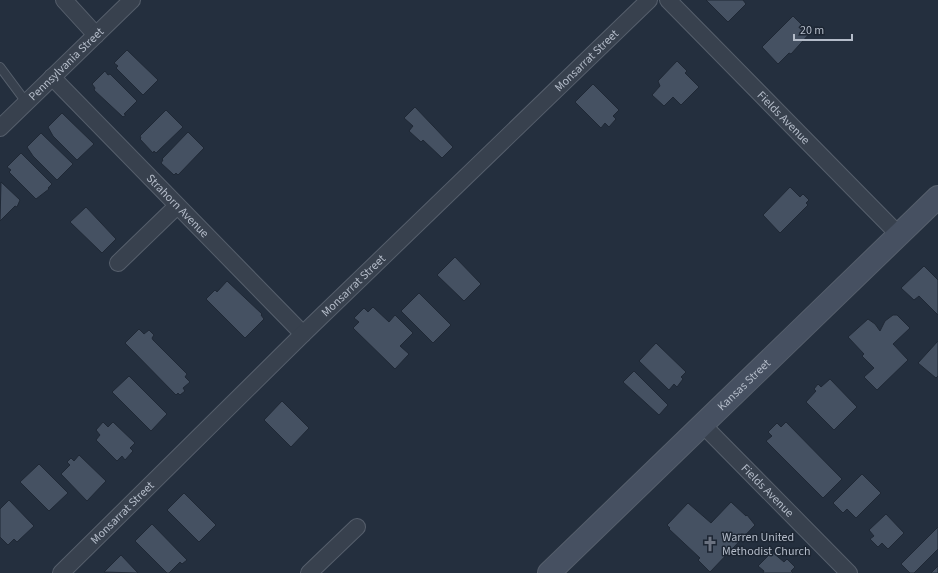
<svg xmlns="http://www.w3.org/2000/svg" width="938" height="573" viewBox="0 0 938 573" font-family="'Source Sans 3',sans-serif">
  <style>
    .building { fill: #455162; stroke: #1f2835 }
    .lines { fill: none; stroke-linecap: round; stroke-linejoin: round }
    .lane-casing { stroke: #565f6c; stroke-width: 10 }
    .street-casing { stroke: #565f6c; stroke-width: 18 }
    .secondary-casing { stroke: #565f6c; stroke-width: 24 }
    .lane { stroke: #38414e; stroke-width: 8 }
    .street { stroke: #38414e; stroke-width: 16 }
    .secondary { stroke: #465061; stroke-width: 22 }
    .labels { text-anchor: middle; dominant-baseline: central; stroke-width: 3; stroke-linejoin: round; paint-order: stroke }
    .street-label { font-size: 12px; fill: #b4bcc9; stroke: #1d2633 }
    .poi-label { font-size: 12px; fill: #b4bcc9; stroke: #1d2633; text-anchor: start }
  </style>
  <rect width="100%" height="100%" fill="#242f3e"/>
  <g class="building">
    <polygon points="706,0 743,0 746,4 728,22"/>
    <polygon points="793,16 810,33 791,54 789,53 778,64 762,47"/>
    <polygon points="127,50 158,80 143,95 116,68 118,66 114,63"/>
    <polygon points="677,61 687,71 685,73 699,87 681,105 673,97 664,106 652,95 660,86 658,81"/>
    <polygon points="105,71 108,75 110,74 137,101 124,114 126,115 123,117 94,90 95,88 92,84"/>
    <polygon points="593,84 619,110 613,116 616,119 609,127 605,123 601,128 575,102"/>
    <polygon points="415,107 453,147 442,158 423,140 421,142 409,131 413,126 404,118"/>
    <polygon points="166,110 183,127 156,153 154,151 153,153 140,139 141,138 140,136"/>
    <polygon points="62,113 94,144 77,160 53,136 48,127"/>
    <polygon points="188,132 204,148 178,175 176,173 174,175 161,163 163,160 162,159"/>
    <polygon points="41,133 73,164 57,180 33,156 27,147"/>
    <polygon points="21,153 52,184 48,188 49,189 36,199 9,172 11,170 7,167"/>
    <polygon points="1,182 20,200 17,207 15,206 0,221"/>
    <polygon points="790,187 800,197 803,194 809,200 806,203 808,205 780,233 763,215"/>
    <polygon points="86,207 116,239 102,253 70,222"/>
    <polygon points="455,257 481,284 464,301 437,275"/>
    <polygon points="924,266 938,280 938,315 919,296 914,300 901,288"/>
    <polygon points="227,281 262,314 261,315 264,319 245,338 206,299 215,290 217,292"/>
    <polygon points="419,293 451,325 433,343 401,311"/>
    <polygon points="373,307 389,322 395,315 413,333 400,346 409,354 395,369 353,328 359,322 354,318 364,308 368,312"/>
    <polygon points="893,315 897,315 910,328 893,344 908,360 877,390 864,377 874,368 862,356 864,354 848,337 868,319 875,324 880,331 885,321"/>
    <polygon points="139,329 144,334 149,330 154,335 152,338 153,340 187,374 185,377 190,382 183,388 185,391 180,395 178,393 176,395 125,343"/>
    <polygon points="938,341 938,376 936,378 918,363"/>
    <polygon points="656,343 686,372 681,377 683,379 677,387 674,384 669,390 639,361"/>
    <polygon points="634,371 668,405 659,415 623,382"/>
    <polygon points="129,376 167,414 151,431 112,392"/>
    <polygon points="830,379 857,407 834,430 806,402 816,391 814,389 818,384 821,387"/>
    <polygon points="282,401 309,428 291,447 264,420"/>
    <polygon points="103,422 108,427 113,422 135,443 130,448 133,451 125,460 122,456 117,461 96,440 100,435 96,430"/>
    <polygon points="786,422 842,479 823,498 766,441 772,436 768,432 777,423 781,427"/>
    <polygon points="79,455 106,481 87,501 61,474 70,465 67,462 71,458 74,461"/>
    <polygon points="39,464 68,493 49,511 20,482"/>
    <polygon points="862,474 881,493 856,518 847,509 843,513 833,503"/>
    <polygon points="184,493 216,525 199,542 167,510"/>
    <polygon points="9,500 34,526 17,542 14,539 8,545 0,537 0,509"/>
    <polygon points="731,502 746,516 747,515 755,525 710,572 698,560 700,558 669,529 670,528 667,525 688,503 711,523"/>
    <polygon points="886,514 904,533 888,549 882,543 878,547 870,539 874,536 869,530"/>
    <polygon points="152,524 187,560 182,564 180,562 169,573 167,573 135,541"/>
    <polygon points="938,527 938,549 914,573 910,573 901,564"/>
    <polygon points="772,552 784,562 787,559 795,567 791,571 793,573 763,573 764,571 758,566"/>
    <polygon points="121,555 138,573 104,572"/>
    <polygon points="938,566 938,573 931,573"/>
  </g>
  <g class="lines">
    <defs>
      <polyline id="lane" points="0,67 26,102"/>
      <g id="street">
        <polyline points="64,0 96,35"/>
        <path id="s1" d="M668,0L899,235"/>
        <path id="s2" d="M52,77L303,334"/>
        <path id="s3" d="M0,128L132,0"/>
        <polyline points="118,263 177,206"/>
        <path id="s4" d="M703,425L849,573"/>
        <path id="s5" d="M61,573L303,334L649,0"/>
        <polyline points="309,573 357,527"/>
      </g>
      <g id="secondary">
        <path id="s6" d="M549,573L938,197"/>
      </g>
    </defs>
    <use href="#lane" class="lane-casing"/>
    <use href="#street" class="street-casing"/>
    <use href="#secondary" class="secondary-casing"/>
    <use href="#lane" class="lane"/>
    <use href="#street" class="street"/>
    <use href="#secondary" class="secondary"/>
  </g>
  <defs>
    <symbol id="church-bare" viewBox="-9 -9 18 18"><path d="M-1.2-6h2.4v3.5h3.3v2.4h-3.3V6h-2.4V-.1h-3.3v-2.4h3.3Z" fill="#6b7280" stroke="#1d2633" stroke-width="2.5" paint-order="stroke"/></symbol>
  </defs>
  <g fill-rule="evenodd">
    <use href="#church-bare" x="699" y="533" width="22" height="22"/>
  </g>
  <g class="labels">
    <g class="street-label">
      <text stroke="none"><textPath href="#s5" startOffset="734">Monsarrat Street</textPath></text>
      <text stroke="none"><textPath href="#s3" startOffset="92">Pennsylvania Street</textPath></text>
      <text stroke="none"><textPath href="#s1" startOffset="165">Fields Avenue</textPath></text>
      <text stroke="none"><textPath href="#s2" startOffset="180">Strahorn Avenue</textPath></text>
      <text stroke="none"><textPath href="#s5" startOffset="410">Monsarrat Street</textPath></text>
      <text stroke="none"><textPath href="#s6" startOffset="271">Kansas Street</textPath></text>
      <text stroke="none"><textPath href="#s4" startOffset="92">Fields Avenue</textPath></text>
      <text stroke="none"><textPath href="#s5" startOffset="86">Monsarrat Street</textPath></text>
    </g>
    <g class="poi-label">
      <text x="722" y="537">Warren United<tspan x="722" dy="14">Methodist Church</tspan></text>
    </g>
  </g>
  <path d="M794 34v6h58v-6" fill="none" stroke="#b4bcc9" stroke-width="2"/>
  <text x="800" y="34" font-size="12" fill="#b4bcc9" stroke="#1d2633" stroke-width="3" paint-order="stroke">20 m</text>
</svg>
